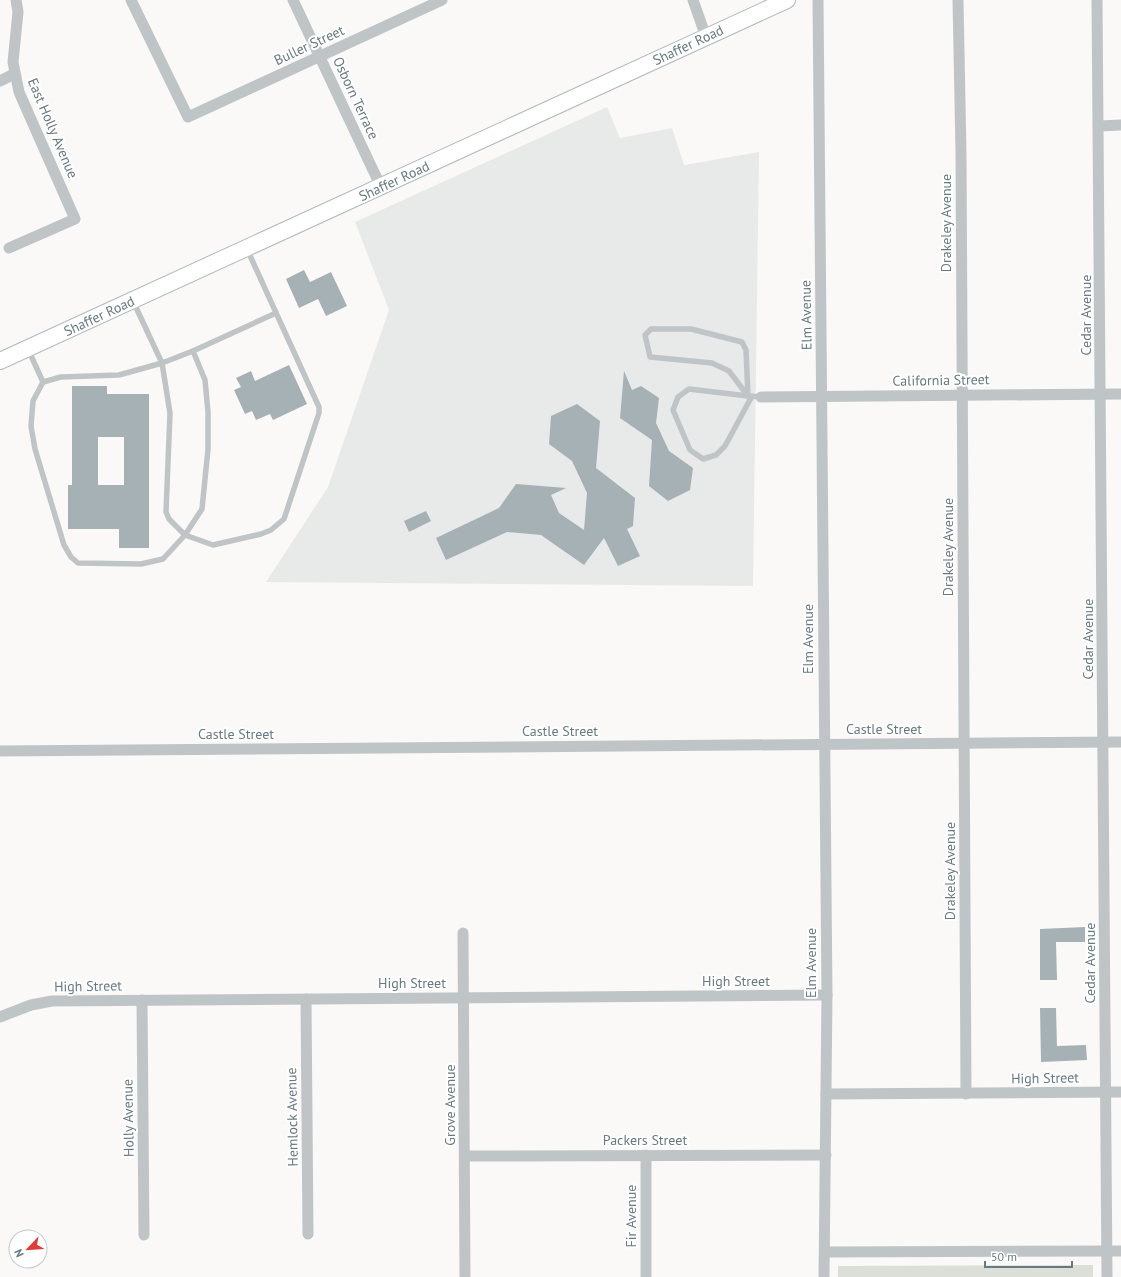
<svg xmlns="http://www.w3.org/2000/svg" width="1121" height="1277" viewBox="0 0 1121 1277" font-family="'PT Sans',sans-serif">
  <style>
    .built { fill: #e8e9e9 }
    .green { fill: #dbdfd7 }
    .building { fill: #a6b1b5; fill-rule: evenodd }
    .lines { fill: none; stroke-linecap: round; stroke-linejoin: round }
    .secondary-casing { stroke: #b1babc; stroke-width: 18 }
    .service { stroke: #bfc5c7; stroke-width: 5.5 }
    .minor { stroke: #bfc5c7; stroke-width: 11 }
    .secondary { stroke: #fff; stroke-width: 16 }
    .labels { text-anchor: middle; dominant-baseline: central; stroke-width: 4; stroke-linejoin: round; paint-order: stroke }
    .street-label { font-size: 14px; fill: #667a81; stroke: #fff }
  </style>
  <rect width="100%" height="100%" fill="#faf9f8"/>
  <polygon class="built" points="607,107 620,138 672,128 684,165 759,152 753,586 266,582 328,487 389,310 355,222"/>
  <polygon class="green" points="1093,1265 1093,1277 838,1277 838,1266"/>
  <g class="building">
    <polygon points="304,270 310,282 331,272 347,306 326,316 318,299 299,308 286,279"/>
    <polygon points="289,365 307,404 273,420 270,414 256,420 252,411 245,414 234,390 241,387 236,378 251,371 255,381"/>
    <polygon points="624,371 632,390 641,386 659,398 656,423 669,451 693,468 690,490 668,501 649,486 652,440 620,418"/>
    <path d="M72,386H107V394H149V548H119V529H68V485H72ZM98,437H124V485H98Z"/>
    <polygon points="577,404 600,421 596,468 635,498 633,526 627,529 640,556 618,566 604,538 584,565 541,535 507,532 446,560 436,538 499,508 516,484 566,488 551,495 559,513 584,530 587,493 572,461 549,444 551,416"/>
    <polygon points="426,511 431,521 409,532 404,521"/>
    <polygon points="1085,927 1085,942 1056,942 1057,980 1040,980 1040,929"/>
    <polygon points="1040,1008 1056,1008 1057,1046 1086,1045 1087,1060 1041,1062"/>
  </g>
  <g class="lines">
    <defs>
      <polyline id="secondary" points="0,361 787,0"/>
    </defs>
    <use href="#secondary" class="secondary-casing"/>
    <g class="service">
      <polyline points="133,301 162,363 193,351"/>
      <polygon points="651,329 691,329 742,342 746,350 748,396 729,371 712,363 650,357 645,335"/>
      <polyline points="28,349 43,382 33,401 31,426 35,449 64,545 71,557 78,563 141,564 163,559 185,535 213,545 261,534 271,530 284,519 319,413 319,407 247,249"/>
      <polyline points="43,382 61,377 119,375 162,363 170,413 166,512 169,519 185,535 202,509 208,449 208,412 205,380 193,351 276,313"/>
      <polyline points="752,396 725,446 716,455 703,459 690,450 673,410 678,397 689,389 748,396 761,397"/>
    </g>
    <g class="minor">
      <polyline points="131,0 188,117 442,0"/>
      <polyline points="293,0 381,187"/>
      <polyline points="693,0 706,37"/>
      <polyline points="818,0 827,995 824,1277"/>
      <polyline points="958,0 961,153 966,1094"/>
      <polyline points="1097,0 1107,1277"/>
      <polyline points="0,81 14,74"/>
      <polyline points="1099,126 1121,125"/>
      <polyline points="9,248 75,219 19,92 13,62 18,12 16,0"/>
      <polyline points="761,397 1121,394"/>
      <polyline points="0,751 1121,742"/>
      <polyline points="463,933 465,1277"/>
      <polyline points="306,999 308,1234"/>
      <polyline points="142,1000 144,1235"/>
      <polyline points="0,1017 31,1005 52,1001 827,995"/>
      <polyline points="826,1094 1121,1092"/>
      <polyline points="646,1155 646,1277"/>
      <polyline points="465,1156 826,1155"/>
      <polyline points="825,1252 1121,1251"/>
    </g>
    <use href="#secondary" class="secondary"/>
  </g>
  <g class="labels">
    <g class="street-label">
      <text transform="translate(309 45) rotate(-25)">Buller Street</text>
      <text transform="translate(688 45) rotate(-25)">Shaffer Road</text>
      <text transform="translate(356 98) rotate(65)">Osborn Terrace</text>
      <text transform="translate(53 128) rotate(67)">East Holly Avenue</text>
      <text transform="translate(394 181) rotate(-25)">Shaffer Road</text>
      <text transform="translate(946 223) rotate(-90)">Drakeley Avenue</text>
      <text transform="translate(806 315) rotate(-91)">Elm Avenue</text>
      <text transform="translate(1086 315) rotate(-90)">Cedar Avenue</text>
      <text transform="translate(99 316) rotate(-25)">Shaffer Road</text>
      <text transform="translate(941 380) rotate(-1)">California Street</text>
      <text transform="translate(948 547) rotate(-90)">Drakeley Avenue</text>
      <text transform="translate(808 639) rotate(-90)">Elm Avenue</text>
      <text transform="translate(1088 639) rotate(-90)">Cedar Avenue</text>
      <text x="884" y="729">Castle Street</text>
      <text x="560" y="731">Castle Street</text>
      <text x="236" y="734">Castle Street</text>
      <text transform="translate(950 871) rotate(-90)">Drakeley Avenue</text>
      <text transform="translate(811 963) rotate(-90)">Elm Avenue</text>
      <text transform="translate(1090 963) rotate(-90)">Cedar Avenue</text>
      <text x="736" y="981">High Street</text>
      <text x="412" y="983">High Street</text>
      <text transform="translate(88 986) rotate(-1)">High Street</text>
      <text transform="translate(1045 1078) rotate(-1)">High Street</text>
      <text transform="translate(450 1105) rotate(-90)">Grove Avenue</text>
      <text transform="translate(292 1117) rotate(-91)">Hemlock Avenue</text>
      <text transform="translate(128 1118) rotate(-91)">Holly Avenue</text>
      <text x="645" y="1140">Packers Street</text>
      <text transform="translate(631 1216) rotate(-90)">Fir Avenue</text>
    </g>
  </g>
  <g transform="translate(28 1249) rotate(245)"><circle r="19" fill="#ffffff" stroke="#c2cacd"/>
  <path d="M0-3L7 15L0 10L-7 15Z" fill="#dc3d36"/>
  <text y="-6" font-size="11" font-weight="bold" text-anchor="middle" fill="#667a81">N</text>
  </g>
  <path d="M985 1261v6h87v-6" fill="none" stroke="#667a81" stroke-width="2"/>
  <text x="991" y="1261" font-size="12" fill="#667a81" stroke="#ffffff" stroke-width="3" paint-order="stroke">50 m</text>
</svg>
